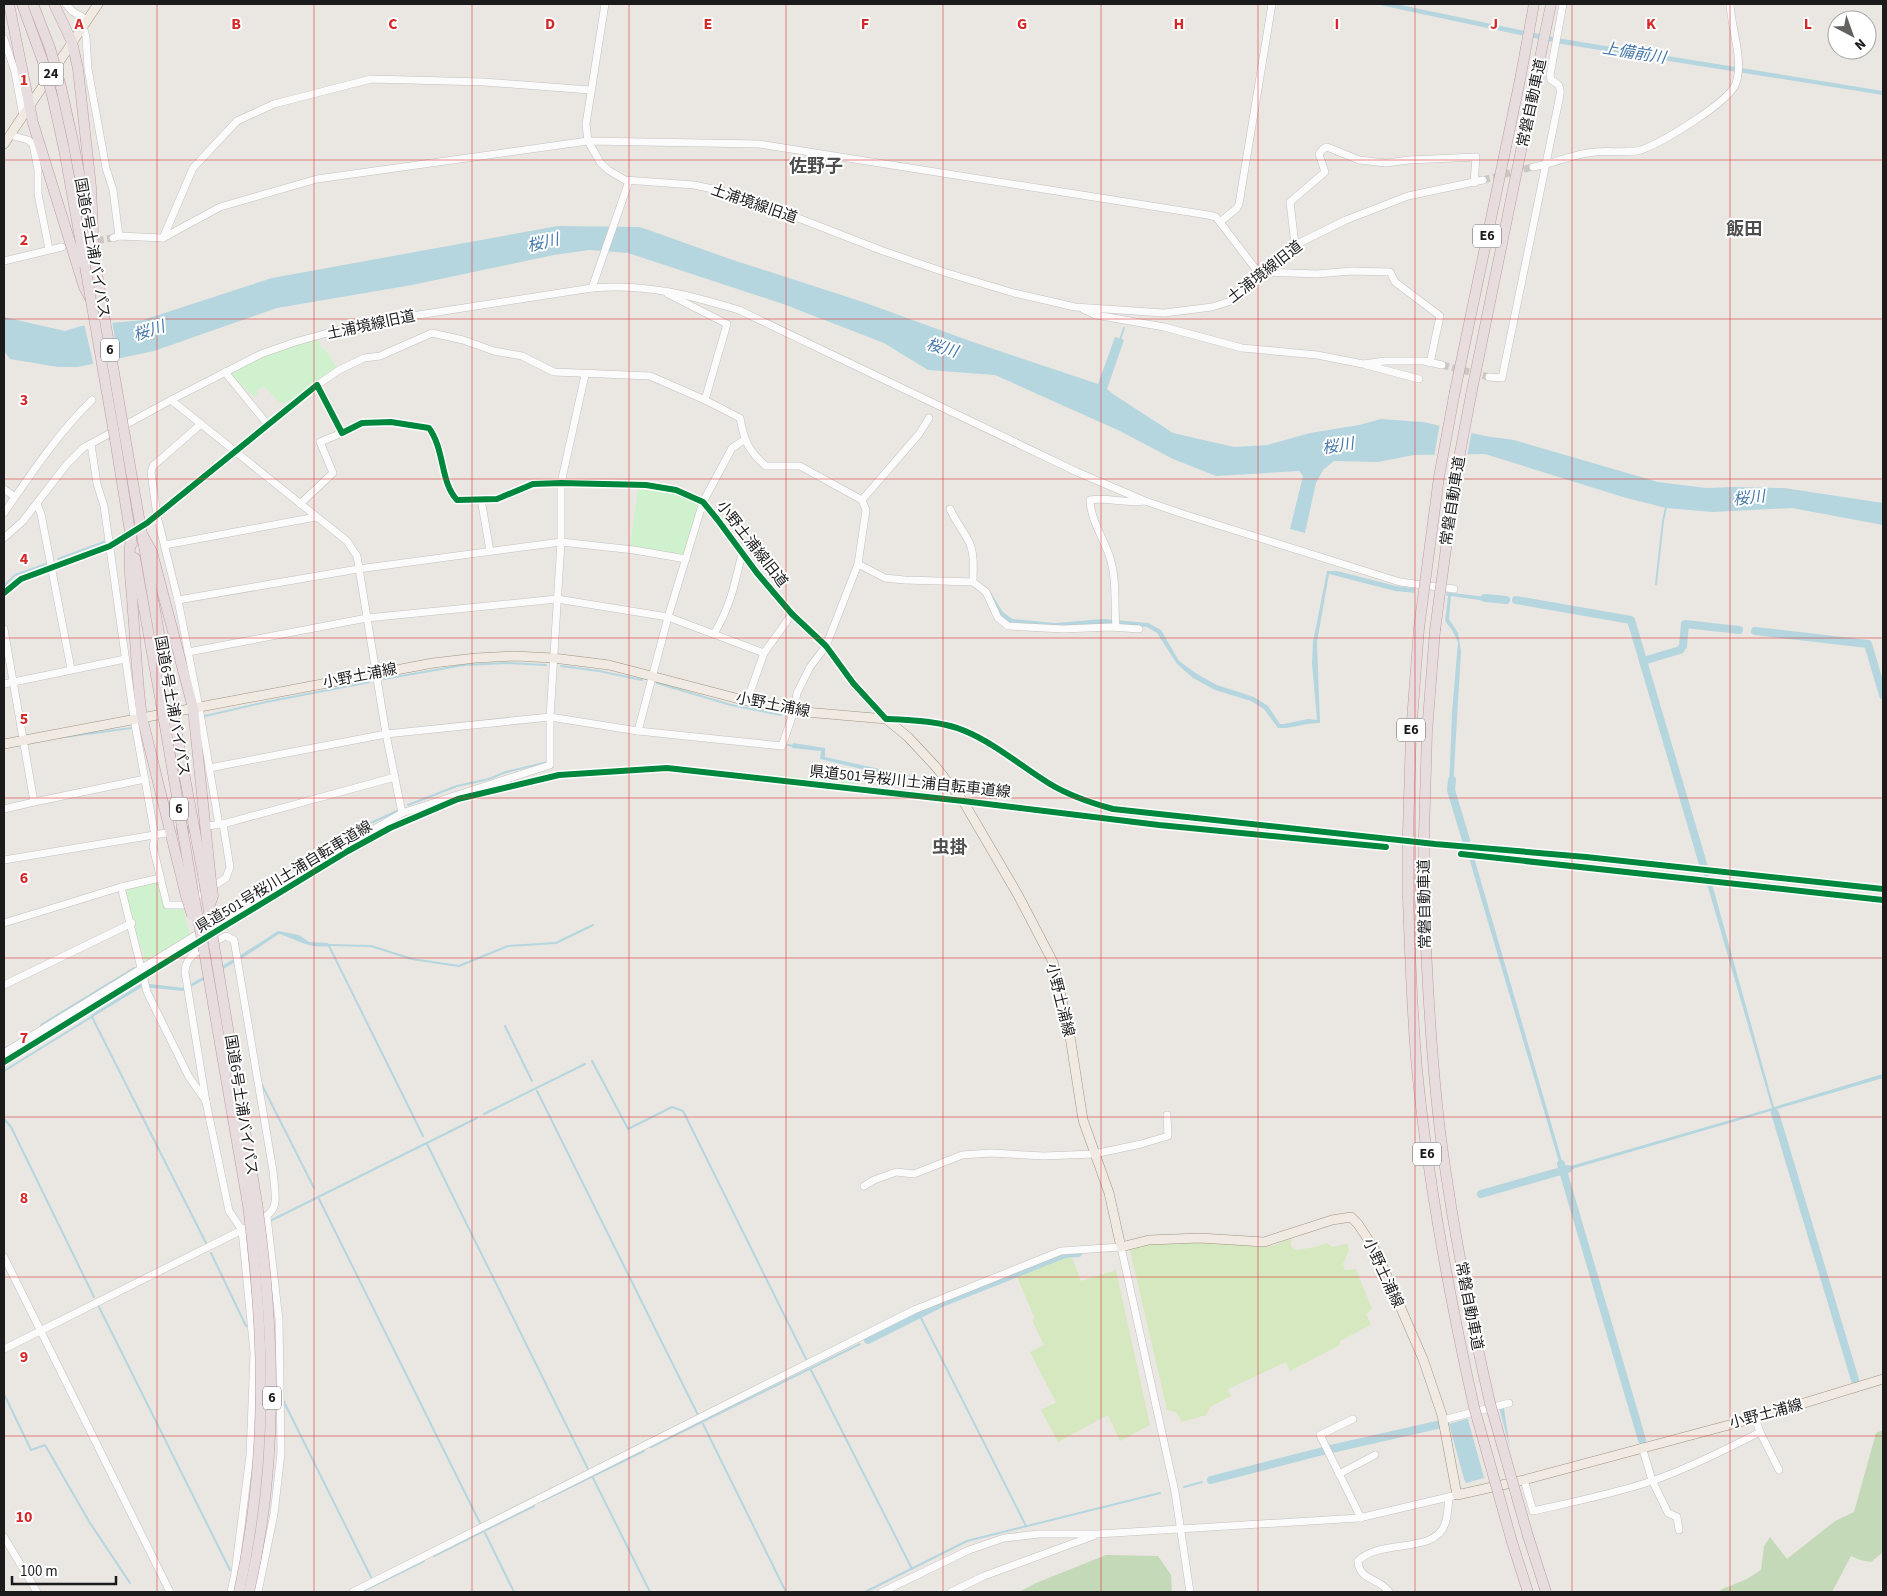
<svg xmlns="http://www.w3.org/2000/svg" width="1887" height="1596" viewBox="0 0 1887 1596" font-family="'Source Sans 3','Noto Sans JP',sans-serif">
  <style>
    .grass { fill: #d6e8bf }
    .forest { fill: #c4d9b7 }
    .park { fill: #cff1ce }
    .water { fill: #b5d6de }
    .pier { fill: #eae7e2 }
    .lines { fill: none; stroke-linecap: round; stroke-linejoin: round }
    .stream { stroke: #b5d6de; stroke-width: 2 }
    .canal { stroke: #b5d6de; stroke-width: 8 }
    .minor-tunnel { stroke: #cbc8c4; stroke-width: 7; stroke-dasharray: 7 3.5; stroke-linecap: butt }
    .minor-casing { stroke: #c2c1bf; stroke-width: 8 }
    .major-casing { stroke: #9f9480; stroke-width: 10 }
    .highway-casing { stroke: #bf9aa4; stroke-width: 11 }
    .minor { stroke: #fcfbfb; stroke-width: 7 }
    .major { stroke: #f0eae2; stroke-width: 9 }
    .highway { stroke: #e8ddde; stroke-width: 10 }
    .highway-bridge-casing { stroke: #bf9aa4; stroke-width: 11; stroke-linecap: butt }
    .highway-bridge { stroke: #e8ddde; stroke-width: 10 }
    .cycleway-casing { stroke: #fff; stroke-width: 9 }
    .cycleway { stroke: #00873e; stroke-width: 6 }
    .grid { fill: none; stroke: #d62828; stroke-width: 1; stroke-opacity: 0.55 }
    .labels { text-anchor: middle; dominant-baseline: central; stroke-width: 4; stroke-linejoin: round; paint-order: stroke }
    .shield { fill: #fff; stroke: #5f5f5f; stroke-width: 1 }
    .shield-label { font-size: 14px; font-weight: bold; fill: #1b1b1b }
    .street-label { font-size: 15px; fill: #1b1b1b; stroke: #fff }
    .water-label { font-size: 16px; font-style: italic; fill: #4678ab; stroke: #fff }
    .quarter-label { font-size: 18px; font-weight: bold; fill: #4e4e4e; stroke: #fff }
    .grid-label { font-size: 16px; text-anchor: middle; font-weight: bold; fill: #d62828; stroke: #fff; stroke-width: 4; stroke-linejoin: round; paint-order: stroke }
  </style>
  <rect width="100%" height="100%" fill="#eae7e2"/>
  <g class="grass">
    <polygon points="1291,1238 1291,1246 1295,1250 1316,1247 1327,1243 1332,1247 1347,1244 1349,1250 1343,1264 1345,1270 1356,1269 1372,1309 1366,1314 1371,1325 1340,1341 1340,1345 1290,1371 1286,1362 1228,1389 1231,1396 1210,1407 1206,1415 1182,1422 1176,1412 1167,1410 1130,1250 1150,1244 1193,1241 1260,1247 1273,1246"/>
    <polygon points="1066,1258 1072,1258 1081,1281 1116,1270 1150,1425 1120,1441 1108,1415 1058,1442 1041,1410 1056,1402 1030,1352 1044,1345 1032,1320 1035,1319 1017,1277"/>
  </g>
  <g class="forest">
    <polygon points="1883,1430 1883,1552 1871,1562 1860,1560 1851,1556 1832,1592 1719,1592 1722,1589 1747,1579 1761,1570 1764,1546 1770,1537 1787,1559 1835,1521 1854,1512 1876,1433"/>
    <polygon points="1106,1555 1158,1556 1171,1575 1172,1592 1019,1592 1036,1583"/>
  </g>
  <g class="park">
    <path d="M318,339L321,348L325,349L337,368L285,404L278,401L264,386L256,391L258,394L255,397L227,373C257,359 286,347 318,339Z"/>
    <polygon points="638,487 676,493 700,503 685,557 630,548"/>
    <polygon points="668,765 771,777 777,775 815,779 821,765 858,773 861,783 834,784 833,789 667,771"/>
    <polygon points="158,880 165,907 183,907 190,935 146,963 123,888"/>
  </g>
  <g class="water">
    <polygon points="1375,4 1396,4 1563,39 1883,91 1883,95 1562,44"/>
    <polygon points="558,226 640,227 730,259 863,302 970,341 1098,384 1115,337 1124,340 1107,389 1113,394 1173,433 1234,447 1267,445 1310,433 1359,425 1381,419 1423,422 1485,436 1514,440 1658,482 1706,488 1732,487 1784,488 1883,503 1883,525 1792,508 1713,512 1666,508 1623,497 1485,454 1414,455 1378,462 1334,461 1323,470 1316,483 1305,533 1290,529 1303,476 1299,471 1216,476 1173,459 1120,431 995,375 928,370 884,343 783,304 628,253 589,250 554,255 412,285 277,308 154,351 78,367 58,367 10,359 4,351 4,317 65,331 81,326 143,320 272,278"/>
    <path d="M1327,571H1337L1396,586L1494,598L1493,602L1451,596L1449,619L1458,633L1461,651L1453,788L1449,790L1452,712L1458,642L1452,630L1445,621L1448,596L1395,591L1329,574L1317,642L1320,723C1305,723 1291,729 1278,728L1264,709L1251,701L1215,690L1193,678L1177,664L1157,633L1147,627L1103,624L1065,627L1011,624L999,615L992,602L990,591L1002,611L1012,619L1055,623L1103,619L1148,623L1161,630L1179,661L1197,674L1217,685L1254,697L1268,706L1280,724H1284L1308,719L1317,720L1312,664L1313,642Z"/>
    <polygon points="793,743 825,748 825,757 916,777 944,780 943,784 915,782 820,759 821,751 792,748"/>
    <polygon points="1469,840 1564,1168 1772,1108 1701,863 1705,864 1714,891 1774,1107 1883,1074 1883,1078 1562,1172 1464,841"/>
    <path d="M278,931L299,935L309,942L328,943L330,946C307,949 299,940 279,934L241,959L184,991L142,987L91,1018V1015L142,983L184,988L239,956Z"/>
    <polygon points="1504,1408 1513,1470 1466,1483 1464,1479 1449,1424"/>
  </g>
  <g class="pier">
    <polygon points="112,321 119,362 94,367 84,323"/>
    <polygon points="1440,423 1472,430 1467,457 1434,457"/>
    <polygon points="1415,586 1447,589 1444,624 1443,621 1446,598 1414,595"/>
    <polygon points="1499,1407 1516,1471 1485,1481 1467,1416"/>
  </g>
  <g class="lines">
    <g class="stream">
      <polyline points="1120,340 1124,328"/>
      <polyline points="58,559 107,541"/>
      <polyline points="1656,584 1663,521 1666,507"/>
      <polyline points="4,586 15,575 49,563"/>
      <polyline points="561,666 599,671 642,680"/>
      <polyline points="384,679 464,665 507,663 546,665"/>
      <polyline points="657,683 731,705 781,715"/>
      <polyline points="205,716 266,702 370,682"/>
      <polyline points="57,738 131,728"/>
      <polyline points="788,745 794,746"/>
      <polyline points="408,805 457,786 489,779 506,772 548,762"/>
      <polyline points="234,906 349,833 397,811"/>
      <polyline points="329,945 371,946 412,959 459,966 508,946 556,943 593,925"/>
      <polyline points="329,946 423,1136"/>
      <polyline points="92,1017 206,1243"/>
      <polyline points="41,1025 134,968"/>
      <polyline points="505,1026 532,1081"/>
      <polyline points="592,1061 628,1129 672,1107 683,1111 807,1361"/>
      <polyline points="4,1071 93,1016"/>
      <polyline points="262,1085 314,1188"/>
      <polyline points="537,1091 698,1415"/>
      <polyline points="484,1114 585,1064"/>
      <polyline points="4,1119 11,1127 94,1297"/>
      <polyline points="427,1144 588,1469"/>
      <polyline points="319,1199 480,1523"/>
      <polyline points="272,1220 477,1118"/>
      <polyline points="211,1253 246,1326"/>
      <polyline points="98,1305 230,1570"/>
      <polyline points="919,1314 1026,1526"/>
      <polyline points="811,1370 912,1569"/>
      <polyline points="4,1394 31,1450 45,1445 90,1523 130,1583"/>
      <polyline points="283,1400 371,1577"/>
      <polyline points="703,1424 786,1592"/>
      <polyline points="651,1447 860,1344"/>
      <polyline points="593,1478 650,1592"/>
      <polyline points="1184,1487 1202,1482"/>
      <polyline points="542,1501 644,1451"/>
      <polyline points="485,1533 514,1592"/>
      <polyline points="434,1556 534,1506"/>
      <polyline points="361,1592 424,1561"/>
      <polyline points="865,1592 967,1541 1160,1493"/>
    </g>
    <g class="canal">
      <polyline points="1485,598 1506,600"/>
      <polyline points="1516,600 1631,620 1703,864"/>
      <polyline points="1755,631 1868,644 1883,695"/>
      <polyline points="1643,661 1680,650 1683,646 1685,624 1739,630"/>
      <polyline points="1452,780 1451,790 1466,840"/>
      <polyline points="1775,1113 1855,1380"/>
      <polyline points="1561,1164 1642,1440"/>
      <polyline points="1481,1194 1568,1169"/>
      <polyline points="868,1340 944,1302 1065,1254 1078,1253"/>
      <polyline points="1331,1449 1437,1425"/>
      <polyline points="1211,1480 1323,1451"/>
    </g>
    <g class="minor-tunnel">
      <polyline points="1483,180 1533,167"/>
      <polyline points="76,244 113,238"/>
      <polyline points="1442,365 1489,377"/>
      <polyline points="166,833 207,826"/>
    </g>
    <defs>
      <g id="minor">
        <polyline points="66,4 72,11 87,20"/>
        <polyline points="605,4 586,124 588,141 600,162 608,170 625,180 694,185 736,194 883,251 947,273 1014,293 1075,307 1164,313 1212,307 1234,300 1253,284 1278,258 1295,245 1346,220 1408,196 1483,180"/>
        <polyline points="83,26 86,37 88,69 106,168 113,190 119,236"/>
        <polyline points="4,39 15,72 23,116"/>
        <polyline points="10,135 28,140 33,144 38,170 38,194 49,249"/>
        <path d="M1533,167C1554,164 1574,153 1596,152C1611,150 1626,154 1641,150C1661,143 1730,102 1736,83C1744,61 1731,27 1730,4"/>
        <polyline points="1220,222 1237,208 1239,204 1272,4"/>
        <polyline points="113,238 119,236 163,238 220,207 317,179 588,141 759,144 1208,215 1216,217 1261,276"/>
        <polyline points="163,238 193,168 237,121 274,104 371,79 484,82 590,90"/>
        <polyline points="1295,245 1290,202 1325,172 1319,154 1323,149 1327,147 1359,160 1386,163 1409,160 1476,157 1474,183"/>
        <polyline points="4,261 62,247"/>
        <polyline points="1265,272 1317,274 1352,271 1390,272 1395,282 1440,316 1430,363"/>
        <path d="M592,288C645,283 689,295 739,310L1077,472L1145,501L1183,514L1400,582L1454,589"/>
        <polyline points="668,294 727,324 705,400"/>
        <polyline points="1083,309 1096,315 1164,327 1242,348 1317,355 1363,364 1385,361 1424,361 1442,365"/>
        <polyline points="1366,365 1419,379"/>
        <polyline points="225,372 268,425"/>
        <path d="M1489,377L1502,378L1560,95C1561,86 1559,84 1551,80L1550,75L1563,4"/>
        <polyline points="171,400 347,541 357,556 386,734 402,813"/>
        <polyline points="201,424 153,466 151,472 157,516 178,600 199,707 219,825"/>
        <polyline points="91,444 97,484 104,506 134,719 155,836 153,847 167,905 184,905 226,878 230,867 223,824"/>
        <polyline points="4,489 15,497"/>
        <polyline points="481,499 490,551"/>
        <polyline points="862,500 919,434 929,418"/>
        <polyline points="37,504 41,514 71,669"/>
        <polyline points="300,504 333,473 320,442 342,433"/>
        <path d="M950,509C955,520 962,529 968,540C975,552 973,568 973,582"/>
        <path d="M4,513C31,474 58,433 92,400"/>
        <path d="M147,523L317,385L342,433L362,423L391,422L429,428C445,450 440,482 457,500L497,499L533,484L561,483L646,485L676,490L703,502L717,519L757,573L792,614L826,646L853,683L886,719C911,720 942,721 965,731C996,744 1022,767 1050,784C1070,796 1091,803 1113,809L1435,844L1586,857L1883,889"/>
        <polyline points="4,538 23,521 67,464 83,448 171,400 261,354 295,342 360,324 592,288 629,181"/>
        <polyline points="165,545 316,517"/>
        <polyline points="858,564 885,578 905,580 973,582 986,592 998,618 1008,626 1063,629 1110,627 1139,629"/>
        <polyline points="4,593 21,579 110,546 123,538"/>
        <polyline points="178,600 358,569 561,542 634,550 686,559"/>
        <path d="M1116,627C1114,605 1117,580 1110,558C1104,538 1091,522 1090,500C1108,497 1126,504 1144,501"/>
        <polyline points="4,629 34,802"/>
        <path d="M714,634C730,607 735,584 742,553"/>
        <polyline points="188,652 367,618 557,599 668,617 764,653"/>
        <polyline points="4,684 125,659"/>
        <polyline points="747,701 764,653 792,614"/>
        <polyline points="638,731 668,617 703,502 732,448 744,440"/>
        <path d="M209,768L386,734L550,717L638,731L782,746L794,711L797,693L810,667L826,646L858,564L866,510L862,500L800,466H766C748,451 744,440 740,418L705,400L650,376L554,372L522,356L494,351L463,340L432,333L380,356L364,358L339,370L317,385"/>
        <polyline points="4,809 34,802 145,779"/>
        <polyline points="207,826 223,824 395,777"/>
        <polyline points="4,860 166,833"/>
        <polyline points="121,887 147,992 189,1077 206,1101"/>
        <polyline points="4,923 121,887 160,878"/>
        <polyline points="4,985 132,923"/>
        <polyline points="4,1053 274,887 402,813 550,765 550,717 561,542 561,483 585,375"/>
        <polyline points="864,1186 874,1180 896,1172 914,1174 962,1155 991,1153 1044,1156 1094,1154 1141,1144 1168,1136 1167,1115"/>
        <polyline points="4,1257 170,1592"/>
        <path d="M4,1349L242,1230C280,1210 277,1212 273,1171L234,940L226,936C211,944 185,952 185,972L206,1102L229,1211L242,1230L254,1353L250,1455L235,1573L231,1592"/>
        <polyline points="1755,1418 1760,1432 1779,1470"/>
        <polyline points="1353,1419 1320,1435 1361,1518"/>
        <polyline points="1443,1420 1509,1403"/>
        <polyline points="1642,1447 1652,1480 1668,1513 1677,1517 1679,1530"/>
        <polyline points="1339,1474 1375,1455"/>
        <path d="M1524,1480L1533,1511C1573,1502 1613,1494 1652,1481C1689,1468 1725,1450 1760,1432"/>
        <polyline points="4,1537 37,1592"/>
        <polyline points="258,1592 274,1514 281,1453 279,1320 267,1217"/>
        <polyline points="353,1592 914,1310 1061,1251 1121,1247 1175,1492 1190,1592"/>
        <polyline points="882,1592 969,1550 1004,1538 1039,1534 1098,1534 1359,1518 1457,1495"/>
        <polyline points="951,1592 984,1576 1093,1536"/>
        <path d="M1389,1592C1379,1577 1359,1581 1358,1561C1380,1538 1434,1555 1445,1524C1448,1516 1448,1505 1449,1497"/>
      </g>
      <g id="major">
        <polyline points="4,144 98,4"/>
        <polyline points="4,744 433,663 476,658 515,656 553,658 609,665 747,701 794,711 886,719 908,737 936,767 963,801 1018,895 1053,962 1069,1030 1083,1120 1109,1193 1121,1247 1149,1240 1200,1238 1264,1242 1332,1220 1351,1217 1358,1224 1377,1253 1423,1359 1442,1415 1457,1495 1524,1480 1755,1418 1883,1379"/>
      </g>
      <g id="highway">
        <polyline points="9,4 33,123 84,287 90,298"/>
        <polyline points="22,4 42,59"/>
        <polyline points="33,4 50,48"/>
        <polyline points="54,4 72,42 78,69 91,187 94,255"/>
        <polyline points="61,87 73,141 87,214"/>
        <polyline points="53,99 64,149 85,266"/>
        <polyline points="1455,391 1520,80 1534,4"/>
        <polyline points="1471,395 1551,4"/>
        <polyline points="125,437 171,702"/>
        <polyline points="115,439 132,544"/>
        <polyline points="142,534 152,552 193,708 211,881"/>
        <path d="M131,538C127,563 132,588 133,612C136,647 137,682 142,717L186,896"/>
        <polyline points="135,558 161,703"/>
        <polyline points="175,724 205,886"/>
        <polyline points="165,726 193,892"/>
        <polyline points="1408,833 1411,734 1419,628"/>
        <polyline points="1424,835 1427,732 1435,630"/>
        <path d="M1408,898C1410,955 1412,1013 1417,1069C1428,1183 1449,1295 1474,1407"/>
        <path d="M1424,900C1427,980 1431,1060 1441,1139C1453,1228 1470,1316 1490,1403"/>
        <polyline points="214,945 257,1203"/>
        <polyline points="204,951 248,1205"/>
        <polyline points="1528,1536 1546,1592"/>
        <polyline points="1512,1542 1528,1592"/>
      </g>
    </defs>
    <use href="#minor" class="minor-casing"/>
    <use href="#major" class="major-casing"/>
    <use href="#highway" class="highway-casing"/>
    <use href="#minor" class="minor"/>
    <use href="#major" class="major"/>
    <use href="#highway" class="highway"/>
    <defs>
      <g id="highway-bridge">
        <polyline points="50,48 61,87"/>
        <polyline points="42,59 53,99"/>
        <polyline points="95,262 125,437"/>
        <polyline points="85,266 115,439"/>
        <polyline points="1419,628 1439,477 1455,391"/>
        <polyline points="1435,630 1456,474 1471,395"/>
        <polyline points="171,702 175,724"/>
        <polyline points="161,703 165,726"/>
        <polyline points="1408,833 1408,898"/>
        <polyline points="205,886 214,945"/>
        <polyline points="193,892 204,951"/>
        <polyline points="186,896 192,915"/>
        <polyline points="1424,900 1424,835"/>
        <polyline points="209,907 213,896 211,881"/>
        <polyline points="1490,1403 1528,1536"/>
        <polyline points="1474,1407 1512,1542"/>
        <path d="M239,1592C268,1460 265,1338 248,1205"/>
        <path d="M249,1592C279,1464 275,1333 257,1203"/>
      </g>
    </defs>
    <use href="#highway-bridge" class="highway-bridge-casing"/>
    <use href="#highway-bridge" class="highway-bridge"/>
    <defs>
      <g id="cycleway">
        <path d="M4,593L21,579L110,546L147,523L317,385L342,433L362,423L391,422L429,428C445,450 440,482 457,500L497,499L533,484L561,483L646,485L676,490L703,502L717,519L757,573L792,614L826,646L853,683L886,719C911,720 942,721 965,731C996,744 1022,767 1050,784C1070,796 1091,803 1113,809L1435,844L1586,857L1883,889"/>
        <polyline points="1461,854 1883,900"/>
        <polyline points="4,1062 223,927 348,851 390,828 458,799 559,775 667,768 963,801 1159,825 1386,847"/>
      </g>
    </defs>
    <use href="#cycleway" class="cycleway-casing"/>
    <use href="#cycleway" class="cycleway"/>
  </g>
  <path class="grid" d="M157,4V1592M314,4V1592M472,4V1592M629,4V1592M786,4V1592M943,4V1592M1101,4V1592M1258,4V1592M1415,4V1592M1572,4V1592M1730,4V1592M4,160H1883M4,319H1883M4,479H1883M4,638H1883M4,798H1883M4,958H1883M4,1117H1883M4,1277H1883M4,1436H1883"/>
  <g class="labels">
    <g class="shield">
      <rect x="38.5" y="62.5" width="25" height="23" rx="4"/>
      <rect x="1473" y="224.5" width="28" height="23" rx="4"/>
      <rect x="101" y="338.5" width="18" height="23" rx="4"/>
      <rect x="1397" y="718.5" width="28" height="23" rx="4"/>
      <rect x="170" y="797.5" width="18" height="23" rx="4"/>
      <rect x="1413" y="1142.5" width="28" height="23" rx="4"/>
      <rect x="263" y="1386.5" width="18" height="23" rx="4"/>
    </g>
    <g class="shield-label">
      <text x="51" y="74">24</text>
      <text x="1487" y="236">E6</text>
      <text x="110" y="350">6</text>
      <text x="1411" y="730">E6</text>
      <text x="179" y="809">6</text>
      <text x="1427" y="1154">E6</text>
      <text x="272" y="1398">6</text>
    </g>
    <g class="street-label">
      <text transform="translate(1532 103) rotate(-78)">常磐自動車道</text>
      <text transform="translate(754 204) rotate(19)">土浦境線旧道</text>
      <text transform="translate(92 248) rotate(80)">国道6号土浦バイパス</text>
      <text transform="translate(1265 272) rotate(-38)">土浦境線旧道</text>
      <text transform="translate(371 325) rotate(-12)">土浦境線旧道</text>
      <text transform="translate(1453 501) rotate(-81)">常磐自動車道</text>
      <text transform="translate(752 544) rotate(52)">小野土浦線旧道</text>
      <text transform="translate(360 676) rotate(-11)">小野土浦線</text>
      <text transform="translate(773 705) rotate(11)">小野土浦線</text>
      <text transform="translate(172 706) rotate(80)">国道6号土浦バイパス</text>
      <text transform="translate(910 782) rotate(6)">県道501号桜川土浦自転車道線</text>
      <text transform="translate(284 877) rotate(-31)">県道501号桜川土浦自転車道線</text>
      <text transform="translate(1425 904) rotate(-91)">常磐自動車道</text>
      <text transform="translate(1060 1000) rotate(76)">小野土浦線</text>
      <text transform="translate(241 1105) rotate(81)">国道6号土浦バイパス</text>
      <text transform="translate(1383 1273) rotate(65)">小野土浦線</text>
      <text transform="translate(1469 1306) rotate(79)">常磐自動車道</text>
      <text transform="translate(1766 1414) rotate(-15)">小野土浦線</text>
    </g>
    <g class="water-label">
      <text transform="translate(1634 53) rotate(9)">上備前川</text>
      <text transform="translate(543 243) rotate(-13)">桜川</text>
      <text transform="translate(149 331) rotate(-18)">桜川</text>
      <text transform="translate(942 348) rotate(16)">桜川</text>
      <text transform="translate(1338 446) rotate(-9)">桜川</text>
      <text transform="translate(1749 498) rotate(-6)">桜川</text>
    </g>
    <g class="quarter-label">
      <text x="816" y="166">佐野子</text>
      <text x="1744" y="229">飯田</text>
      <text x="950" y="847">虫掛</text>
    </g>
  </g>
  <g class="grid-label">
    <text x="79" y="29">A</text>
    <text x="236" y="29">B</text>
    <text x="393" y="29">C</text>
    <text x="550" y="29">D</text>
    <text x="708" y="29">E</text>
    <text x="865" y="29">F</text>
    <text x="1022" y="29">G</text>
    <text x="1179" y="29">H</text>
    <text x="1337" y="29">I</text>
    <text x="1494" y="29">J</text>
    <text x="1651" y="29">K</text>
    <text x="1808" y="29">L</text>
    <text x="24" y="85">1</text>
    <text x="24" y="245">2</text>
    <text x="24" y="405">3</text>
    <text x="24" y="564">4</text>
    <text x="24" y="724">5</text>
    <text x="24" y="883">6</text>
    <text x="24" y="1043">7</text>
    <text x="24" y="1203">8</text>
    <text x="24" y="1362">9</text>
    <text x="24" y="1522">10</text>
  </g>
  <rect width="1887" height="1596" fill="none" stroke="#1b1b1b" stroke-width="10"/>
  <g transform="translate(1852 35) rotate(139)"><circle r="24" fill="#ffffff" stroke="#a4a4a4"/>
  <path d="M0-4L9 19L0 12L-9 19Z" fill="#636261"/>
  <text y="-8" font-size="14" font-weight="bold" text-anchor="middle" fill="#1b1b1b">N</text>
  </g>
  <path d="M12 1576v8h104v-8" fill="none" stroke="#1b1b1b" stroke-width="2.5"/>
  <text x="20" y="1576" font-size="15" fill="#1b1b1b" stroke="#ffffff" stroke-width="4" paint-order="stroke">100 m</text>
</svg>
